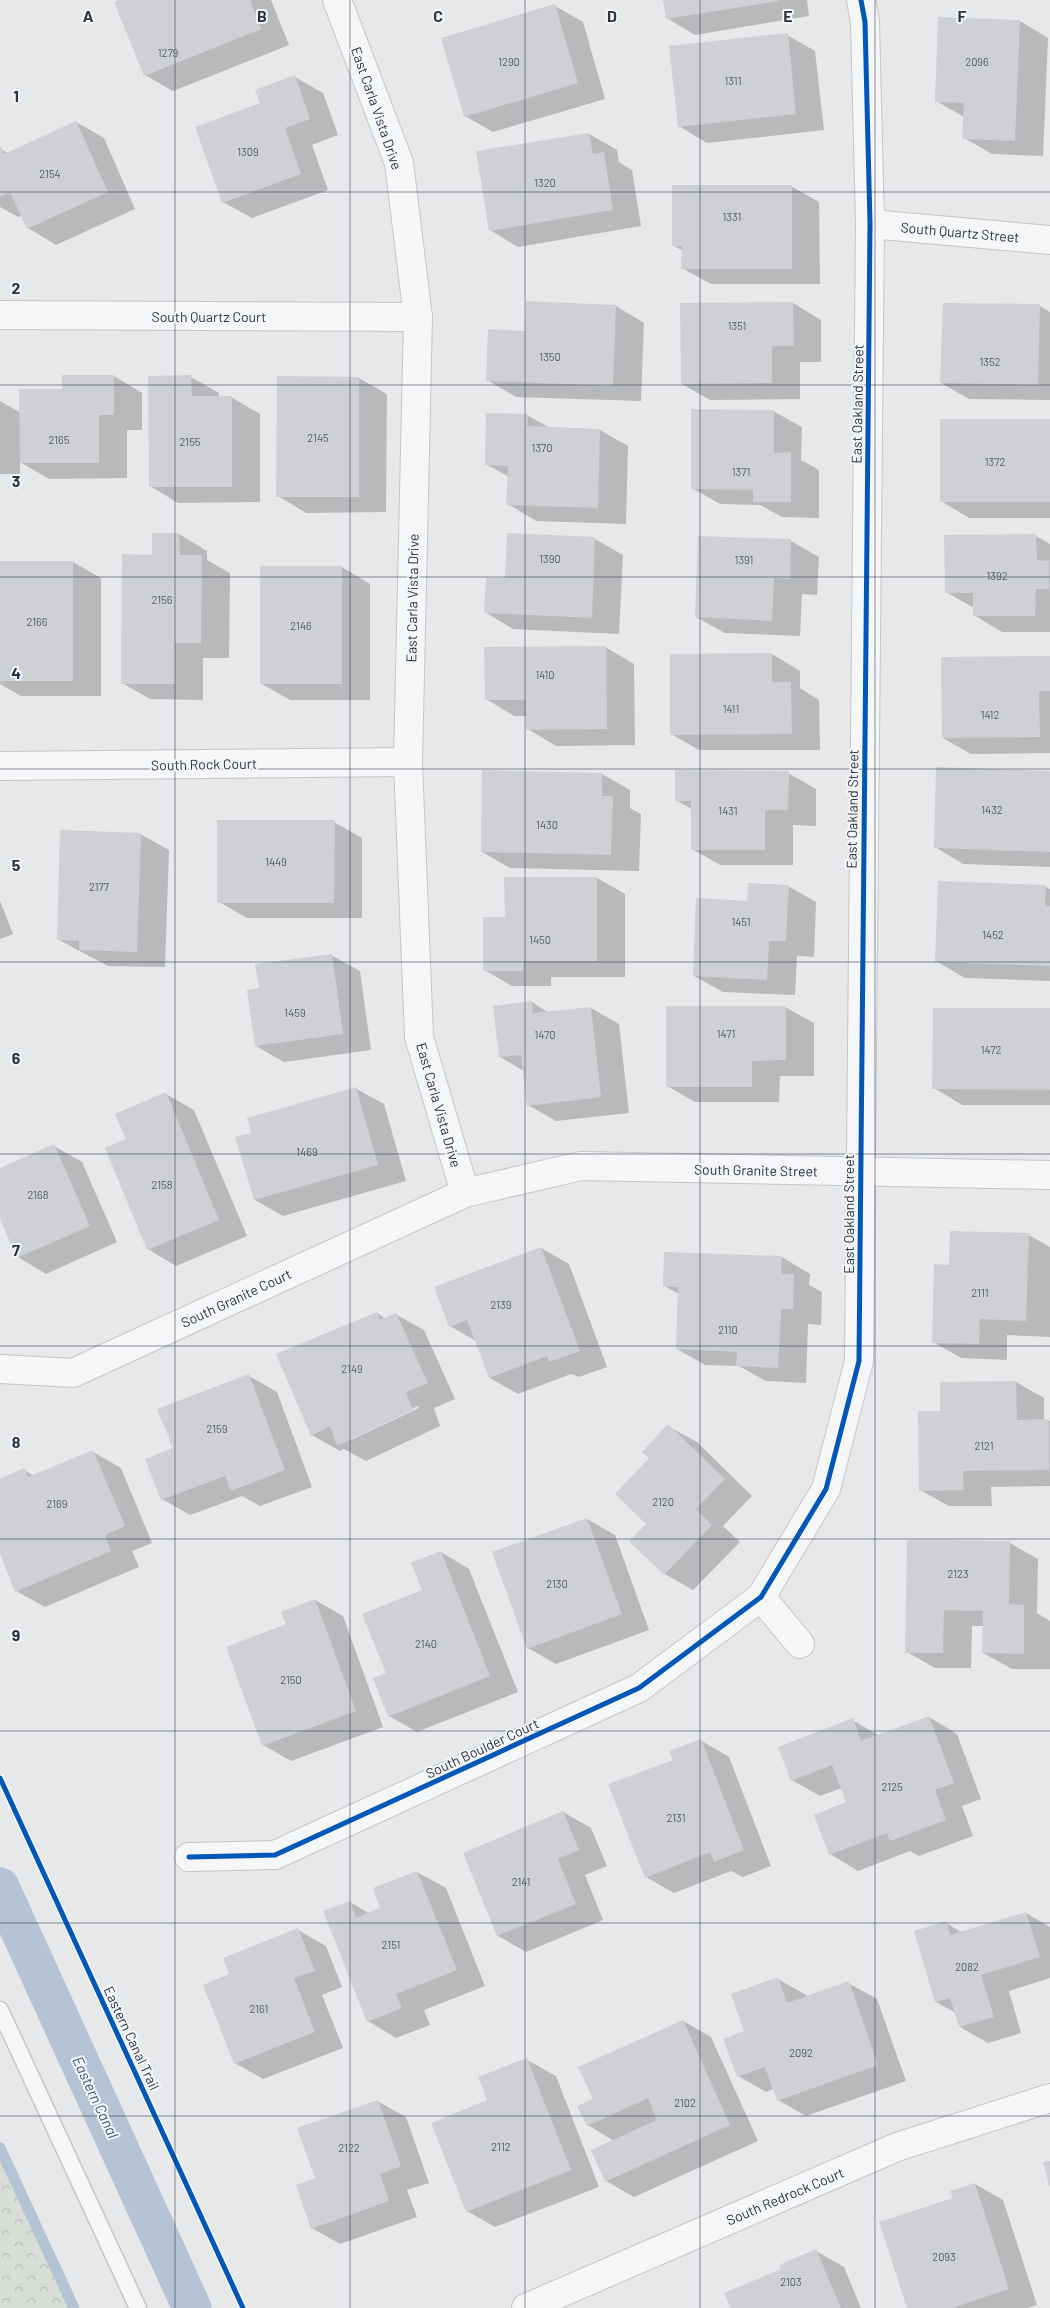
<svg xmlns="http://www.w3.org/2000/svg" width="1050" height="2308" viewBox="0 0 1050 2308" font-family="Barlow,sans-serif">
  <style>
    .park { fill: url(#park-crowns) }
    .shadow { fill: #0003; fill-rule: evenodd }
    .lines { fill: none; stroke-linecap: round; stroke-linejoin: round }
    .stream { stroke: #b4c4d5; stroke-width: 11 }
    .canal { stroke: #b4c4d5; stroke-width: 39 }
    .building { fill: #ced0d3 }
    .lane-casing { stroke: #c4c6c8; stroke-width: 19 }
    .street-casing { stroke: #c4c6c8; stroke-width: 30 }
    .path { stroke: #c5c6ca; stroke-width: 3; stroke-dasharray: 4 4; stroke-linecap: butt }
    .lane { stroke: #f5f6f7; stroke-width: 16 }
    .street { stroke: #f5f6f7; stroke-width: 28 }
    .cycleway-casing { stroke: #f4f6f9; stroke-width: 8 }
    .cycleway { stroke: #0057b8; stroke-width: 5 }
    .grid { fill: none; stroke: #2b3445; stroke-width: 1; stroke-opacity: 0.55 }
    .labels { text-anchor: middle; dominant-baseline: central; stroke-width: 4; stroke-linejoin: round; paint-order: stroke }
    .number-label { font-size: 11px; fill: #545c69 }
    .street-label { font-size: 14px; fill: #2b3445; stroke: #f4f6f9 }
    .water-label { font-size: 15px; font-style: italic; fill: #34527a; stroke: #f4f6f9 }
    .grid-label { font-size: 16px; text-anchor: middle; font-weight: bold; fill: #2b3445; stroke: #f4f6f9; stroke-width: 4; stroke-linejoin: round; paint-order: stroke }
  </style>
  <defs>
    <pattern id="park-crowns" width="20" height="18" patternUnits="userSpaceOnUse" patternTransform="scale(1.25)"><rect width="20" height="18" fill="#d6ded6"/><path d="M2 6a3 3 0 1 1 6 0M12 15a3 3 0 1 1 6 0" fill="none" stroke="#b8bfb9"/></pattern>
  </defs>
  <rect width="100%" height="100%" fill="#e6e8ea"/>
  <polygon class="park" points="0,2146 74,2308 0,2308"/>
  <g class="shadow">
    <polygon points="122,0 271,0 289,45 173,91 145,75"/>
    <polygon points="664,0 807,0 809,16 695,35 667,18"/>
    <polygon points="555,6 583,22 605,99 493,132 465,116"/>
    <polygon points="1020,21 1048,38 1043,156 992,154 964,138 964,117 936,101"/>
    <polygon points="787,35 815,51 824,130 707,143 679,126"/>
    <polygon points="295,77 323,93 338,135 312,145 328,190 252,218 223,202 262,104"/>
    <polygon points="76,122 104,138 135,209 56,245 28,228 22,216 18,217 0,207 0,149 8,153"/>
    <polygon points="589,134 617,150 619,162 632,170 641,226 518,247 490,230"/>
    <polygon points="791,186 819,202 820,284 711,284 682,268 683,251 673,245"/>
    <polygon points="793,303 821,320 821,362 800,362 800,399 710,400 682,384"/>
    <polygon points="616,306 644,323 641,401 516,397 487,380 526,332"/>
    <polygon points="1040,306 1050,312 1050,400 969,399 941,383"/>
    <polygon points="114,376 142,393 142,430 127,430 127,478 49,479 20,462 20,474 0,474 0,401 21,413 63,390"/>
    <polygon points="191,377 219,393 219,397 231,397 260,414 260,502 178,503 150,486"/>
    <polygon points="359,378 387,394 386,512 306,513 278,496"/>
    <polygon points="773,411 802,427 801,460 819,470 819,518 782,517 760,505 720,504 692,488"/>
    <polygon points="527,415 550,428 600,430 628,446 626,524 536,521 508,504 509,477 486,464"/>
    <polygon points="1050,420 1050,518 969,518 941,501"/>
    <polygon points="153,534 179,534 207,551 207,560 230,573 229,658 203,658 203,700 150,699 122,683 153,556"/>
    <polygon points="508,535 595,539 623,555 619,634 513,629 485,612 506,580"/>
    <polygon points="946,536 1036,536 1050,544 1050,632 1002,632 974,615 974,608 946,592"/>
    <polygon points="791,541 819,557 817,595 802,594 800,636 725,633 696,617"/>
    <polygon points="0,562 73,562 101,578 101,696 21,696 0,684"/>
    <polygon points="342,567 370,584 370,700 290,700 262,684"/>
    <polygon points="605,647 634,664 635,745 556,746 528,729 527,716 514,716 486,699"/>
    <polygon points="772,654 800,671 800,688 819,700 820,750 699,750 671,734"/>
    <polygon points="1050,658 1050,753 971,754 943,738"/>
    <polygon points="1050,772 1050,867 963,864 935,847"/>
    <polygon points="788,773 816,789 816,826 793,825 793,865 720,865 692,849 693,810 676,800"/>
    <polygon points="602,774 630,790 630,808 641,814 639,871 510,868 482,852"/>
    <polygon points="334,822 362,838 362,918 247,918 219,902"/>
    <polygon points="140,834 169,850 165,967 108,966 59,940"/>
    <polygon points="505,878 597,878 625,894 625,977 551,977 551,986 512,986 484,970 506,919"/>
    <polygon points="788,886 816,902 814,957 797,956 795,995 723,992 694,976 749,902"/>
    <polygon points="1046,887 1050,889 1050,981 965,978 936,961"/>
    <polygon points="0,901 13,934 0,939"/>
    <polygon points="331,955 360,971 371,1050 284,1062 256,1046 260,989"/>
    <polygon points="532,1002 549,1013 591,1008 619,1024 629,1113 556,1121 528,1105 524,1071 500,1057"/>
    <polygon points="785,1007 814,1023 814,1076 780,1076 779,1102 695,1102 667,1086"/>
    <polygon points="1050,1009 1050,1105 962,1105 934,1088"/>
    <polygon points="355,1088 384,1104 406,1181 283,1216 255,1200 252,1134"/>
    <polygon points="166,1094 194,1110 247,1236 176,1266 148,1249 127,1140"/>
    <polygon points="54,1146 82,1162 117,1242 46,1274 18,1257 0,1216 0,1170"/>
    <polygon points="1029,1235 1050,1247 1050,1337 1007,1335 1007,1360 961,1358 933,1342 950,1267"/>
    <polygon points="541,1248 569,1264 607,1367 579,1377 571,1374 518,1394 490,1378 476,1341 450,1326"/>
    <polygon points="782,1257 810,1274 809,1285 822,1292 821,1325 808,1324 806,1383 766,1381 739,1366 705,1365 677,1349 679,1294 664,1286"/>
    <path d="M377,1313L386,1319L395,1314L424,1330L455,1399L434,1408L440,1426L366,1461L344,1449L340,1451L312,1435ZM418,1406L419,1408L351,1440L350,1438Z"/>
    <polygon points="249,1376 277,1392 312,1487 260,1506 242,1496 190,1515 162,1499 174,1449"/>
    <polygon points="1016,1382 1044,1398 1044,1421 1050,1421 1050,1486 991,1487 992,1506 949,1506 920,1490 941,1412"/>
    <polygon points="668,1426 697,1442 752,1496 723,1526 740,1542 693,1590 665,1574 631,1541 648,1524 651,1458"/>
    <polygon points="93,1452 121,1468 152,1543 132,1551 139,1567 45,1607 16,1591 0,1551 0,1480 24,1470 34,1476"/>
    <polygon points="587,1519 615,1535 649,1630 556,1664 528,1648"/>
    <polygon points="908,1541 1010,1543 1038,1559 1037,1613 1050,1621 1050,1669 1012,1669 983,1653 984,1626 972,1626 971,1668 935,1668 907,1652"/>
    <polygon points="441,1552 469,1569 518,1692 417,1732 389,1716 387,1673"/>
    <polygon points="315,1600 343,1616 383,1727 291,1761 263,1745"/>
    <polygon points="929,1717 957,1734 981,1799 962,1806 973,1836 919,1856 910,1851 858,1871 830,1854 847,1803 842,1788 820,1796 792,1780 852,1720 880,1736"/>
    <polygon points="700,1740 729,1757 771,1866 743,1877 731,1871 674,1893 646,1877"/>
    <polygon points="563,1812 591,1828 607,1866 585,1875 603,1920 526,1952 498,1936 464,1853"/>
    <polygon points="417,1872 446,1888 485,1986 424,2010 430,2025 396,2038 368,2021 350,1902 370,1914 382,1909"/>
    <polygon points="1026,1913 1050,1927 1050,1978 1009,1991 1021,2033 988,2043 960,2027 956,2013 936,2002 946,1923 963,1933"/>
    <polygon points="298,1930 326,1946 342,1987 322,1995 343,2048 263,2079 235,2063 231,1975"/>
    <polygon points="778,1979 806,1995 807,1997 848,1983 877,1999 906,2081 806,2116 778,2100 774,2089 766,2092 738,2076 746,2032"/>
    <polygon points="683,2021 711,2037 758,2141 634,2197 606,2181 614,2141 588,2125 594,2099"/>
    <polygon points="527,2060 556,2076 599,2187 495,2227 467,2211 489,2101"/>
    <polygon points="377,2101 406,2117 429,2183 407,2190 417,2217 340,2244 312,2228 316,2179"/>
    <polygon points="975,2184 1003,2200 1037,2305 1028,2308 908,2308 954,2199"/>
    <polygon points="816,2251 844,2267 861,2308 732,2308 783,2269"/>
  </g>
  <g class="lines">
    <polyline class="stream" points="0,2148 74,2308"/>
    <polyline class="canal" points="0,1887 192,2308"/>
  </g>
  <g class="building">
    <polygon points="118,0 250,0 261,29 144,76 114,2"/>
    <polygon points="663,0 778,0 779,1 666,19"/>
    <polygon points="555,4 578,83 464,117 441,38"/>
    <polygon points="938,17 1020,20 1015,141 962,139 964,103 935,102"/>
    <polygon points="788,33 796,114 678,127 669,46"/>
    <polygon points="295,75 310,119 285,128 301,174 222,203 195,127 260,103 255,90"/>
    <polygon points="76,121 108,192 27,229 10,192 0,197 0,145 4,154"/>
    <polygon points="589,133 593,154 604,152 613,210 489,231 476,151"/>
    <polygon points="672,185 792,185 792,269 681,269 682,246 672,246"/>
    <polygon points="526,301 616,305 613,386 486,381 488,329 525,331"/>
    <polygon points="793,302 794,346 772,346 772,383 681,384 680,303"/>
    <polygon points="943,303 1040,304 1038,385 940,383"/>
    <polygon points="62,375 114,375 114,415 99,415 99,463 20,463 19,389 62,389"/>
    <polygon points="191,375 192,396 232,396 232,487 149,487 148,376"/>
    <polygon points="277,376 359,377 359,497 276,497"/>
    <polygon points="691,409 774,410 774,453 791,452 791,502 753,502 753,490 691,489"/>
    <polygon points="486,413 528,414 527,426 600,429 598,508 506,505 508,466 485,465"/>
    <rect x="940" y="419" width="110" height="83"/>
    <polygon points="152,533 179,533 180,555 202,555 201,643 175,643 175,684 121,684 122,554 152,555"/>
    <polygon points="507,533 595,537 592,618 484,613 486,578 505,578"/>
    <polygon points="1036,534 1037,560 1049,561 1049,589 1036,589 1035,616 973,616 973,593 945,593 944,535"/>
    <polygon points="698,536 791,539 790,579 774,578 772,621 695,617"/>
    <rect x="0" y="561" width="73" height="120"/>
    <rect x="260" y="566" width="82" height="118"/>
    <polygon points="606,646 607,729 526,730 526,700 485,700 484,647"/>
    <polygon points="772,653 772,682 791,682 792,734 670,735 670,654"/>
    <polygon points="1050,656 1050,691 1039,691 1040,737 942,738 941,657"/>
    <polygon points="936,767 1050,771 1050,852 934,848"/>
    <polygon points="482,770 602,773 602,796 613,796 611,855 481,852"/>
    <polygon points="675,770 789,771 788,810 765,810 765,850 691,850 691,801 675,801"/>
    <polygon points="217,820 335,820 334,903 217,903"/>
    <polygon points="60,830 141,833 137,952 79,950 79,941 57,940"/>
    <polygon points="504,877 597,877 597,961 523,961 523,971 483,971 483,917 505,917"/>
    <polygon points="938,881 1046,885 1045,906 1050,906 1050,966 935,962"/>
    <polygon points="748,883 789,885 786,941 769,941 767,980 693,976 696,898 747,901"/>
    <polygon points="332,954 343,1034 255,1046 247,990 259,988 255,964"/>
    <polygon points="532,1001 533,1013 591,1007 601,1097 527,1106 521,1055 499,1057 493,1006"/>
    <polygon points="666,1006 786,1006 786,1060 752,1061 752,1087 666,1087"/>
    <polygon points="933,1008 1050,1008 1050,1090 932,1089"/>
    <polygon points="356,1087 378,1165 254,1200 235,1137 251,1133 247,1118"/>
    <polygon points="166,1092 219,1220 147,1250 105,1148 126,1139 115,1114"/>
    <polygon points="54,1144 90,1226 17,1258 0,1219 0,1168"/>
    <polygon points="950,1231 1029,1233 1026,1321 980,1319 979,1344 932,1343 934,1264 949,1265"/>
    <polygon points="541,1247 580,1351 549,1362 547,1356 489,1378 467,1320 449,1327 434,1287"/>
    <polygon points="664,1252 782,1256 781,1274 794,1274 793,1309 781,1309 778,1368 736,1366 737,1352 676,1349 678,1287 663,1286"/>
    <polygon points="377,1312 380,1320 396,1313 428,1383 406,1392 413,1410 337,1446 330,1426 311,1436 276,1354"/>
    <polygon points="249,1374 285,1470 231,1491 225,1476 161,1500 145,1459 173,1448 157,1409"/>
    <polygon points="1016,1381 1017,1420 1049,1419 1049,1470 963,1471 964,1490 919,1491 918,1411 940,1411 940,1382"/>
    <polygon points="668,1424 725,1479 696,1509 712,1525 664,1575 629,1541 646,1524 615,1494 649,1458 642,1452"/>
    <polygon points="93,1450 125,1526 105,1535 111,1551 15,1592 0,1554 0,1479 24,1468 28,1477"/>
    <polygon points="587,1518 622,1614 527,1649 492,1552"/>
    <polygon points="907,1540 1010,1541 1009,1604 1024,1605 1024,1654 982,1653 983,1611 944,1610 943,1653 905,1653"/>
    <polygon points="441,1551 490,1676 388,1717 373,1678 386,1673 362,1614 422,1590 411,1563"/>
    <polygon points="315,1599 356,1711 262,1746 226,1647 286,1624 281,1612"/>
    <polygon points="929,1716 954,1783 935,1790 946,1820 890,1841 887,1833 829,1855 814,1815 846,1802 832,1765 791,1781 778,1747 853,1718 861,1741"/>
    <polygon points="701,1739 744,1850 714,1862 710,1852 645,1878 608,1784 673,1760 669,1751"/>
    <polygon points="563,1811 579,1850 558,1859 576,1904 497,1936 463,1853"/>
    <polygon points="417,1871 457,1970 396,1994 402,2008 367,2022 323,1911 350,1901 356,1918 380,1908 373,1888"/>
    <polygon points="1026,1912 1040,1957 981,1975 994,2017 959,2027 950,1998 935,2002 914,1931 946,1921 950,1935"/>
    <polygon points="298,1928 315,1971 294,1978 315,2032 234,2064 203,1985 229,1974 223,1958"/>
    <polygon points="778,1977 787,2003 849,1981 878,2065 777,2101 765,2067 737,2077 723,2039 744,2031 731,1994"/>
    <polygon points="683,2020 730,2125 605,2182 591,2150 657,2120 648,2098 587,2126 577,2106 593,2099 578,2067"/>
    <polygon points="527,2058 571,2170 466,2212 431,2123 487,2100 478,2077"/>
    <polygon points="378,2100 401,2166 380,2174 389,2201 311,2229 296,2185 315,2178 297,2128"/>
    <polygon points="1050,2161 1050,2186 1049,2186 1043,2162"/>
    <polygon points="975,2183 1009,2289 952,2308 907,2308 879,2222 953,2198 950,2191"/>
    <polygon points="816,2249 841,2308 731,2308 724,2293 781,2269 779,2265"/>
  </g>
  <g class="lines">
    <defs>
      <polyline id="lane" points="0,2010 138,2308"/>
      <g id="street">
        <polyline points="337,0 399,163 418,317 408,762 419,1037 465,1193"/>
        <polyline points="870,224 1050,240"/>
        <polyline points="0,315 418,317"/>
        <polyline points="0,766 408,762"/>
        <polyline points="0,1369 73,1373 465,1193 581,1166 1050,1175"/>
        <polyline points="761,1597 800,1644"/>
        <polyline points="189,1857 275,1855 639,1688 761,1597 826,1489 859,1361 870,224 865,22 861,0"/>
        <polyline points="526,2308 897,2147 1050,2098"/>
      </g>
    </defs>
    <use href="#lane" class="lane-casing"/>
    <use href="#street" class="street-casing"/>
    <polyline class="path" points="0,1778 243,2308"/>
    <use href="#lane" class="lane"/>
    <use href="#street" class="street"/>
    <defs>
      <g id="cycleway">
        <polyline points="0,1778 243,2308"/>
        <polyline points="189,1857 275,1855 639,1688 761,1597 826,1489 859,1361 870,224 865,22 861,0"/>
      </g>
    </defs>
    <use href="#cycleway" class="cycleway-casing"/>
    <use href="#cycleway" class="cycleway"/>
  </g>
  <path class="grid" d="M175,0V2308M350,0V2308M525,0V2308M700,0V2308M875,0V2308M0,192H1050M0,385H1050M0,577H1050M0,769H1050M0,962H1050M0,1154H1050M0,1346H1050M0,1539H1050M0,1731H1050M0,1923H1050M0,2116H1050"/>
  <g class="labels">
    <g class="number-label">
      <text x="168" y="52">1279</text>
      <text x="509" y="61">1290</text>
      <text x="977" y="61">2096</text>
      <text x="733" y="80">1311</text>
      <text x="248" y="151">1309</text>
      <text x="50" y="173">2154</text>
      <text x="545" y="182">1320</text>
      <text x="732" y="216">1331</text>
      <text x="737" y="325">1351</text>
      <text x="550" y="356">1350</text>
      <text x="990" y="361">1352</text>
      <text x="318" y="437">2145</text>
      <text x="59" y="439">2165</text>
      <text x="190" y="441">2155</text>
      <text x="542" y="447">1370</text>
      <text x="995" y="461">1372</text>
      <text x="741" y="471">1371</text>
      <text x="550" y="558">1390</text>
      <text x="744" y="559">1391</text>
      <text x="997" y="575">1392</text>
      <text x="162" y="599">2156</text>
      <text x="37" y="621">2166</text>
      <text x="301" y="625">2146</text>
      <text x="545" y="674">1410</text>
      <text x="731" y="708">1411</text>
      <text x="990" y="714">1412</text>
      <text x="992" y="809">1432</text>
      <text x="728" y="810">1431</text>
      <text x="547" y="824">1430</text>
      <text x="276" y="861">1449</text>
      <text x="99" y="886">2177</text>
      <text x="741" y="921">1451</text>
      <text x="993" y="934">1452</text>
      <text x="540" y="939">1450</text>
      <text x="295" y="1012">1459</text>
      <text x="726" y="1033">1471</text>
      <text x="545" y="1034">1470</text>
      <text x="991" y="1049">1472</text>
      <text x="307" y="1151">1469</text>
      <text x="162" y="1184">2158</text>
      <text x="38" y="1194">2168</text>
      <text x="980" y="1292">2111</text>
      <text x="501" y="1304">2139</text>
      <text x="728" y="1329">2110</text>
      <text x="352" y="1368">2149</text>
      <text x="217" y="1428">2159</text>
      <text x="984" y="1445">2121</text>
      <text x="663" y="1501">2120</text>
      <text x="57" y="1503">2169</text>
      <text x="958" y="1573">2123</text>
      <text x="557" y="1583">2130</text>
      <text x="426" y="1643">2140</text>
      <text x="291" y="1679">2150</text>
      <text x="892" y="1786">2125</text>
      <text x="676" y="1817">2131</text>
      <text x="521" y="1881">2141</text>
      <text x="391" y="1944">2151</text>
      <text x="967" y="1966">2082</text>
      <text x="259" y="2008">2161</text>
      <text x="801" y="2052">2092</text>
      <text x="685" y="2102">2102</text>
      <text x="501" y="2146">2112</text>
      <text x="349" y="2147">2122</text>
      <text x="944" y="2256">2093</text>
      <text x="791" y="2281">2103</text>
    </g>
    <g class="street-label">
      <text transform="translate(377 108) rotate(71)">East Carla Vista Drive</text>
      <text transform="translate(960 232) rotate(5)">South Quartz Street</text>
      <text x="209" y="316">South Quartz Court</text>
      <text transform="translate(857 404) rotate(-89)">East Oakland Street</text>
      <text transform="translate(412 598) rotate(-89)">East Carla Vista Drive</text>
      <text transform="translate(204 764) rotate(-1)">South Rock Court</text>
      <text transform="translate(852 809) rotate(-89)">East Oakland Street</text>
      <text transform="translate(439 1105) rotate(74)">East Carla Vista Drive</text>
      <text transform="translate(756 1170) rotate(1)">South Granite Street</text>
      <text transform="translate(848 1214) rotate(-90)">East Oakland Street</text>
      <text transform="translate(236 1298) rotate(-25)">South Granite Court</text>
      <text transform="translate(482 1748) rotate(-25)">South Boulder Court</text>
      <text transform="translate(132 2038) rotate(65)">Eastern Canal Trail</text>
      <text transform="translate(785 2196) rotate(-23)">South Redrock Court</text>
    </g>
    <g class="water-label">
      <text transform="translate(96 2097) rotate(65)">Eastern Canal</text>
    </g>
  </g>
  <g class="grid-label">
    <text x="88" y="22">A</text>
    <text x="262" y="22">B</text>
    <text x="438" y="22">C</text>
    <text x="612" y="22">D</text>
    <text x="788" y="22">E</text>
    <text x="962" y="22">F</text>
    <text x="16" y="102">1</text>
    <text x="16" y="294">2</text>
    <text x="16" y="487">3</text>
    <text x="16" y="679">4</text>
    <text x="16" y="871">5</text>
    <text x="16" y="1064">6</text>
    <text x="16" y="1256">7</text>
    <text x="16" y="1448">8</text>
    <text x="16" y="1641">9</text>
  </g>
</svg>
